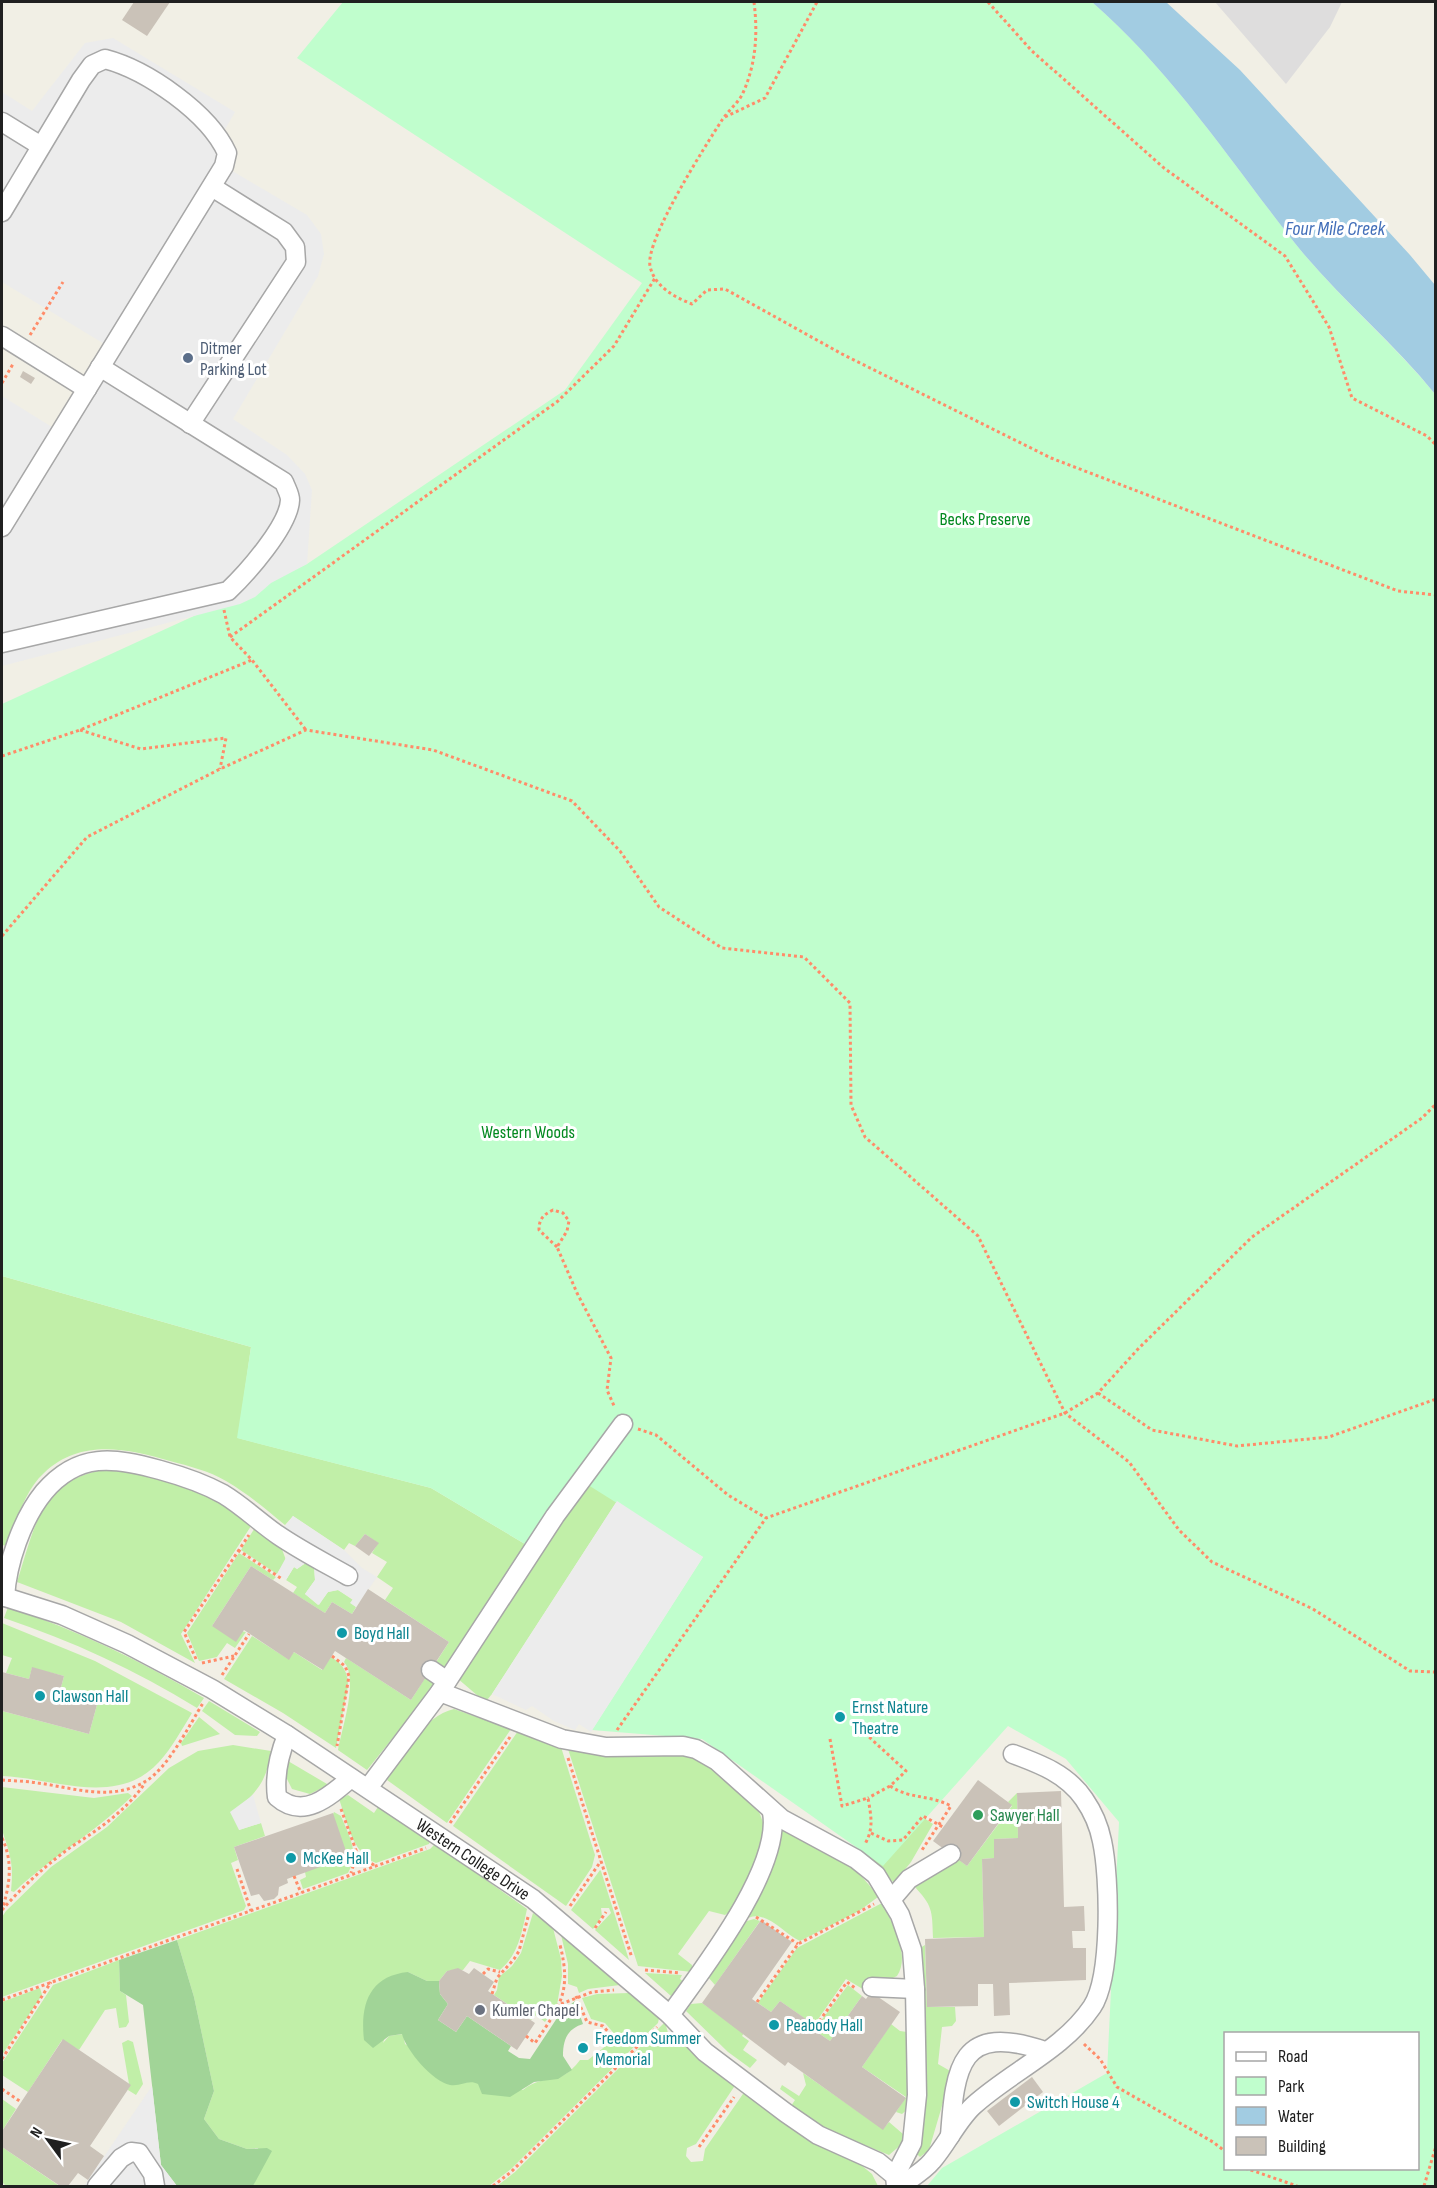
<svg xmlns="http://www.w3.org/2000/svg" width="1437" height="2188" viewBox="0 0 1437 2188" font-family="'Sofia Sans Condensed',sans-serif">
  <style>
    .residential { fill: #dedddd }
    .grass { fill: #c1efa8 }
    .forest { fill: #a1d497 }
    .park { fill: #c0fecd; fill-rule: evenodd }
    .parking { fill: #ececec }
    .water { fill: #a2cce2 }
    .building { fill: #cac2b8 }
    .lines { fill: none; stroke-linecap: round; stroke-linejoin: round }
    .minor-casing { stroke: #a7a7a7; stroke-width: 21 }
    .path { stroke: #ff8c69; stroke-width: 3; stroke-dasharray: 3 3; stroke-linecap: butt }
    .minor { stroke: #fff; stroke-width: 18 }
    .service-dot { fill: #5c6f8a; stroke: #fff; stroke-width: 2 }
    .culture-dot { fill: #0f9aa8; stroke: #fff; stroke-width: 2 }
    .leisure-dot { fill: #2e9e5b; stroke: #fff; stroke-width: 2 }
    .worship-dot { fill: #6b7280; stroke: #fff; stroke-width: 2 }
    .labels { text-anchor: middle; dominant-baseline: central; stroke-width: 6; stroke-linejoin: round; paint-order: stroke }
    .service-label { font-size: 18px; fill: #4e5e75; stroke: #fff; text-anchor: start }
    .park-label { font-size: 18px; fill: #02891f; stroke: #fff }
    .culture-label { font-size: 18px; fill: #0d838f; stroke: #fff; text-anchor: start }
    .leisure-label { font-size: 18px; fill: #27864d; stroke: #fff; text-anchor: start }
    .street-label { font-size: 18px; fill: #202020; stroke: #fff }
    .worship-label { font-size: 18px; fill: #5b616d; stroke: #fff; text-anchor: start }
    .water-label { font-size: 20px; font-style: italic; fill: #436fb9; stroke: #fff }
  </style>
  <rect width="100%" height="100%" fill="#f1efe5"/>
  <polygon class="residential" points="1215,2 1342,2 1330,27 1286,84"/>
  <g class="grass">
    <path d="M2,1276L251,1347L238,1438L431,1488L530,1547L452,1670L433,1667L449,1642L385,1600L393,1588L377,1577L387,1562L372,1553L378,1543L365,1534L355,1546L349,1543L344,1550L293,1516L285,1525C266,1509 248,1494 226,1481C209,1471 189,1466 170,1461C127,1449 81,1438 44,1473C24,1491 17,1521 7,1546L2,1545Z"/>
    <path d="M119,1468C175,1482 204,1491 253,1523L181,1634L195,1663L121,1622L17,1582C37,1519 42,1474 119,1468Z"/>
    <polygon points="586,1483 617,1501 492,1694 487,1700 478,1696 457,1678"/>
    <polygon points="256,1526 280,1544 286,1560 277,1574 241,1550"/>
    <polygon points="239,1553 276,1577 273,1580 251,1566 212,1626 246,1632 235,1648 227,1643 217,1657 199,1661 187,1633"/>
    <polygon points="307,1562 314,1566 315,1580 305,1594 318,1605 328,1592 338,1590 353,1600 351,1603 356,1607 352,1614 332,1602 325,1613 293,1593 297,1587 286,1580 294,1567 297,1569"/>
    <path d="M8,1607C77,1630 141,1661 204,1698L197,1708C136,1670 72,1641 4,1618Z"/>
    <path d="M2,1623L95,1661L192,1713C182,1729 172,1748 159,1762C117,1808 54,1778 2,1776V1711L89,1734L98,1701L60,1691L64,1676L32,1668L29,1679L6,1673L12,1658L2,1655Z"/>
    <path d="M252,1636L288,1659L294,1652L322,1670L331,1657C343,1664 348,1672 348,1686L336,1748L283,1713L224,1679Z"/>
    <path d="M346,1658L411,1700L427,1675L437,1683L367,1770L338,1750C342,1728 359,1679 344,1662Z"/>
    <polygon points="209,1701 260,1732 257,1736 235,1735 202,1711"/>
    <path d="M454,1709L511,1729L447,1823L387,1780C404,1755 423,1716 454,1709Z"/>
    <polygon points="199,1717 220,1734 182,1746 181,1743"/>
    <polygon points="518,1731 561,1747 595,1855 592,1867 566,1906 453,1826"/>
    <path d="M233,1745L271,1751C268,1776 259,1791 240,1806L239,1830L261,1823L265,1836L234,1847L238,1860L231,1863L246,1906L244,1910L2,1997V1917L6,1911L51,1867L107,1827L169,1768L198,1751Z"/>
    <polygon points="568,1749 673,1752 705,1760 758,1809 767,1833 736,1907 725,1915 709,1911 678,1954 692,1965 692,1972 638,1966"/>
    <polygon points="288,1761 327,1784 328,1785 310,1794 292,1789 286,1777"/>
    <path d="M2,1787L94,1798L128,1793L132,1796C96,1832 51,1857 14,1892L11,1891C14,1864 10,1854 2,1830C0,1818 1,1799 2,1787Z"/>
    <path d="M1017,1793L1018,1838L994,1839V1858L982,1859L984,1937L933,1938C932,1910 933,1906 913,1885L954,1856L967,1866L1012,1806L1008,1802Z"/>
    <path d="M348,1795L374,1813L378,1807L430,1841L429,1844L376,1863C352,1853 347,1821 339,1799Z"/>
    <path d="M334,1812L341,1816C349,1836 360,1853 348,1873L303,1889L300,1880L306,1877L305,1872Z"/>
    <polygon points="924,1818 933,1824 911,1862 894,1883 864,1852 905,1841"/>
    <path d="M780,1826C817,1846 855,1861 878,1897L859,1911L800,1941C782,1933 763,1905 743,1921Z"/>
    <path d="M435,1844L527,1909C522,1931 519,1954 500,1970L470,1961L463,1970L447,1971L439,1981H427L408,1972L383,2043L389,2036L403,2034L405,2044L464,2083L472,2081L523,2090C547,2071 558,2089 580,2060H588L617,2037L605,2023L591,2019L582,1998L597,1994L629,1993L659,2018L658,2023L511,2169L489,2186H253L260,2170L258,2148L247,2149L219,2139L204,2119L214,2091L194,1997L177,1940L430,1849Z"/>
    <polygon points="600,1870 601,1871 629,1960 595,1930 611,1913 609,1908 601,1908 602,1916 593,1929 571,1910"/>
    <path d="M882,1903C892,1922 911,1955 897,1976L866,1991L846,1979L814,2025L780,2001L771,2012L758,2003L797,1948Z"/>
    <polygon points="533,1913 553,1928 561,1959 562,1976 557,2005 545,2022 536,2015 531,2020 494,1995 497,1990 499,1977 512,1966 521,1953"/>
    <polygon points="754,1919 760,1921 715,1985 708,1977 747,1921"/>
    <polygon points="561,1935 620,1985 588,1989 579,1993 577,1987 568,1984 568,1964"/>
    <polygon points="925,1945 927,2007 955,2007 956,2021 952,2026 942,2027 938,2064 952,2072 929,2150 920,2157 917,2154 920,2143 920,1948"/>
    <polygon points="119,1960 120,1991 126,1995 129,2022 126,2027 119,2028 116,2008 105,2010 79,2050 62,2040 28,2092 2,2075 2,2063 53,1985"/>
    <polygon points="645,1973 682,1975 680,1979 684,1982 671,1996"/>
    <polygon points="848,1985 862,1996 830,2041 814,2030"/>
    <polygon points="40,1988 42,1995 2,2055 2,2002"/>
    <polygon points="702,2003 744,2033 742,2036 749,2041 743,2050 757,2060 750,2068 728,2052 686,2011 691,2004"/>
    <polygon points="665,2022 668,2033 736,2084 696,2144 687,2148 686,2156 691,2162 703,2161 705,2149 745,2091 861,2165 872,2174 878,2186 497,2186 515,2172"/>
    <polygon points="891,2024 900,2031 907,2032 910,2107 902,2114 896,2112 906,2097 862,2067"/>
    <polygon points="128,2040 133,2042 143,2084 136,2095 128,2090 129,2084 122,2043"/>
    <polygon points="803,2073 883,2129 889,2122 903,2134 903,2143 889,2155 830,2131 791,2106 795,2100 780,2089 782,2085 799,2096 806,2085"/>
    <polygon points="2,2099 16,2109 2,2131"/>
    <polygon points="2,2147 58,2185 60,2186 6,2186 2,2182"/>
  </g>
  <g class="forest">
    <polygon points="177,1940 194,1997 214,2091 204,2119 219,2139 247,2149 267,2148 272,2151 253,2186 177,2186 161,2165 143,2005 120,1991 119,1960"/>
    <path d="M408,1972L427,1981H439L440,1994L448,2004L438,2020L456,2032L467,2016L511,2046L508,2051L519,2058L530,2059L561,2012L575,2001L583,2024C567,2029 563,2040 563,2056L572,2070L558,2079L534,2082L510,2097L482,2094L478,2084C468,2079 461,2087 450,2085C433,2082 406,2050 402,2034L389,2036L373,2048L364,2040C360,2005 369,1976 408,1972Z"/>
  </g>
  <path class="park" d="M343,2H1092C1170,70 1227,156 1290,237C1334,294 1390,339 1435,394V2186H927L942,2168L1107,2073L1119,1822L1066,1759L1008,1726L883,1866L702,1739L592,1730L703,1557L577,1478L530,1547L431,1488L237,1438L251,1347L2,1276V704L307,564L565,390L642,283L297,58ZM1226,2034H1418V2168H1226Z"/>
  <g class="parking">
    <polygon points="113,38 235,112 220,138 224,166 307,215 321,234 324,254 318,276 233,419 287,455 305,474 312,490 307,564 271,583 255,597 240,604 2,666 2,396 60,432 111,348 2,282 2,92 32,111 85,43"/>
    <polygon points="617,1501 703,1557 591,1732 579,1724 575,1730 554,1721 532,1706 526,1710 492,1694"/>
    <polygon points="293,1516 344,1550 362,1568 377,1577 356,1607 350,1603 353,1599 338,1590 328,1592 319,1605 305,1594 315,1580 314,1566 307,1562 297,1569 294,1567 286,1580 277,1574 289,1552 279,1535"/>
    <polygon points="253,1795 261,1823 239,1830 230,1812"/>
    <polygon points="152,2086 161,2165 177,2186 84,2186"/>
  </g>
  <path class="water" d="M1092,2H1166L1240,70L1410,255L1435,285V394C1391,339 1334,294 1290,237C1227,156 1170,70 1092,2Z"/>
  <g class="building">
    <polygon points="134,2 170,2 147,36 122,20"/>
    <polygon points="23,371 35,378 31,384 20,377"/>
    <polygon points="365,1534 379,1543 369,1556 355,1546"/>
    <polygon points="251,1566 325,1613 332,1602 352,1614 368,1589 449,1642 411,1700 335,1651 323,1670 294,1652 289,1660 244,1630 236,1642 212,1626"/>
    <polygon points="32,1667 64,1676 60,1691 98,1701 89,1734 2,1711 2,1672 29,1679"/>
    <polygon points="978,1780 1012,1805 967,1866 933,1841"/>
    <polygon points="1061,1791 1064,1907 1084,1906 1085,1931 1072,1931 1073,1948 1086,1948 1086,1980 1009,1983 1010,2015 994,2016 993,1984 978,1984 978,2006 927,2007 925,1939 984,1937 982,1859 994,1858 994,1839 1018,1838 1017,1793"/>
    <polygon points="333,1813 348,1857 287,1879 288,1883 279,1887 278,1895 274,1899 264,1901 259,1894 251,1896 234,1847"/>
    <polygon points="761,1920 792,1942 752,1999 771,2012 780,2001 816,2026 814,2030 830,2041 862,1996 866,1999 871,1992 900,2012 862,2067 906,2098 883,2130 788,2062 785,2066 702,2003"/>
    <polygon points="458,1968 469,1974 474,1968 494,1982 488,1991 535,2023 517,2050 467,2016 456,2032 438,2020 448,2004 440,1994 439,1981 447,1971"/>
    <polygon points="63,2039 131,2085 90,2146 104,2156 88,2180 78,2173 68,2186 60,2186 2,2147 2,2131"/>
    <polygon points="1032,2077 1043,2092 999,2126 987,2111"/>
  </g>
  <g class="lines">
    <defs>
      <g id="minor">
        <polyline points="2,122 41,146"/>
        <path d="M2,212L81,80L92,65L105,59C147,70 209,113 227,153L224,166L2,527"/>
        <polyline points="2,336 87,389"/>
        <polyline points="190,424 296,262 295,247 284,232 212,187"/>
        <path d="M2,643L228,591C246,574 289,526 290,500C290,494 286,488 284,482L100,367"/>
        <path id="s1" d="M2,1596L62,1615L127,1644L212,1689L287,1735L533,1899L670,2015L705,2052L786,2113L818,2135L878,2162L895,2176L896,2186"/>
        <path d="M5,1597C7,1563 22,1519 44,1492C78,1452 114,1457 160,1470C182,1476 203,1483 223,1494C243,1506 259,1522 278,1535C300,1550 325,1563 348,1576"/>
        <polyline points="431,1670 447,1681"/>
        <polyline points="440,1692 562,1739 606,1747 683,1746 696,1749 717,1761 782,1819 856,1859 876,1875 900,1915 912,1950 915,1989 917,2095 912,2143 895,2176"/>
        <path d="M287,1735C279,1755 274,1775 277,1797C303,1820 329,1797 351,1778"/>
        <polyline points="368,1788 440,1692 555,1516 623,1424"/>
        <polyline points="891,1900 909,1879 951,1854"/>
        <polyline points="872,1987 915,1989"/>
        <path d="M670,2015C703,1969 782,1868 772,1812"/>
        <path d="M950,2136C955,2066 960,2022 1045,2051"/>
        <polyline points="97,2186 121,2158 131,2152 139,2153 153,2174 155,2186"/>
        <path d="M900,2186C910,2179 924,2171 932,2161C947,2144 957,2121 973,2106C1010,2072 1063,2050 1092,2007C1112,1977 1110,1878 1102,1841C1099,1826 1093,1812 1084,1799C1067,1774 1040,1764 1013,1754"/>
      </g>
    </defs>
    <use href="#minor" class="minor-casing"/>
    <g class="path">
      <path d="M754,2C758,34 756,65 742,95C737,104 728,111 722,120C706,145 645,240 650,266C654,286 674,297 692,304L707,290L725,289L842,354L1051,458L1398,591L1436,595"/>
      <polyline points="988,2 1032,51 1164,168 1285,256 1329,327 1352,398 1427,436 1436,445"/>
      <polyline points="725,117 765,98 817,2"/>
      <polyline points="30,335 63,282"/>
      <polyline points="2,383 13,364"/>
      <polyline points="224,610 230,637 252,660 306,730"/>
      <polyline points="230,637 558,401 614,346 655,278"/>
      <polyline points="80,730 141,749 226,738 220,769"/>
      <polyline points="2,756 80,730 252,660"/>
      <polyline points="2,936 87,837 220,769 306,730 433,750 572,801 620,851 659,907 722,948 804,957 850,1003 851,1105 865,1137 978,1236 1065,1413 1129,1462 1179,1530 1212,1562 1313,1609 1410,1671 1436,1672"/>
      <path d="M557,1247L539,1230C539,1219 543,1215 553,1210L563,1213L569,1221L567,1231L557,1247L577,1293L611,1358L607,1390L615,1408"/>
      <polyline points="1098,1393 1152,1430 1237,1446 1329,1437 1436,1399"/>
      <polyline points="638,1429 656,1435 728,1495 766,1518"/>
      <polyline points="238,1550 282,1579"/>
      <polyline points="332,1656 345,1666 349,1676 337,1746"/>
      <polyline points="196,1659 184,1632 249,1535"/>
      <polyline points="202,1663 234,1656"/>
      <polyline points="222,1675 249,1634"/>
      <polyline points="856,1725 906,1771 890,1786 868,1798"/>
      <polyline points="617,1730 766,1518 1065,1413 1098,1393 1139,1348 1252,1237 1422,1118 1436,1104"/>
      <path d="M830,1739L842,1806L868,1798C871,1816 874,1828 865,1844"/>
      <polyline points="568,1758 632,1958"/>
      <path d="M2,1780C14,1781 26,1781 38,1783C75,1788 111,1802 146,1781C168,1768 190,1724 203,1703"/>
      <path d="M890,1786C912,1800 928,1794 951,1806L922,1850"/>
      <polyline points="341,1809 357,1853 351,1873"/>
      <polyline points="450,1823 510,1737"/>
      <polyline points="871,1833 888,1841 903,1840 923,1816 943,1827"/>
      <path d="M2,1838C13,1861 10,1883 3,1907"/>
      <polyline points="357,1853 375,1866"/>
      <polyline points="237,1869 251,1911"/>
      <polyline points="294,1876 301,1893"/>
      <polyline points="570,1906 601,1861"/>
      <path d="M2,1910C22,1887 46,1865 71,1847C99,1829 126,1811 145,1783"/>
      <polyline points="756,1917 798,1944"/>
      <polyline points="595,1928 606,1912"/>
      <polyline points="645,1970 680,1973"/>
      <polyline points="483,1974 488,1969 500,1972"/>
      <polyline points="492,1994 497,1978 514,1959 519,1951 528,1917"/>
      <polyline points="576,1996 587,2022 603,2026 613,2037"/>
      <polyline points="2,2000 426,1848"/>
      <polyline points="757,2002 798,1944 874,1904"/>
      <polyline points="561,2004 592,1992 614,1990"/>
      <polyline points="816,2026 847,1982 855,1988"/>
      <path d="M526,2036L535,2043C560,2006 572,1992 560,1945"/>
      <polyline points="1084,2044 1100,2059 1117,2087 1213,2142 1226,2152"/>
      <polyline points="2,2059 51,1982"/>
      <polyline points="2,2089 21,2102"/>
      <polyline points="699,2147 734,2097"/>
      <polyline points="1245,2168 1297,2186"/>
      <polyline points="2,2186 3,2186"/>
      <polyline points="493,2186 511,2172 657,2027"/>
      <polyline points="1424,2186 1436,2146"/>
    </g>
    <use href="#minor" class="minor"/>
  </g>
  <circle class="service-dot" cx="188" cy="358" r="6"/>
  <g class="culture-dot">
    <circle cx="342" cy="1633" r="6"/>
    <circle cx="40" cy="1696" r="6"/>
    <circle cx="840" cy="1717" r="6"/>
    <circle cx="291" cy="1858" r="6"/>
    <circle cx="774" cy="2025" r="6"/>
    <circle cx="583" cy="2048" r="6"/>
    <circle cx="1015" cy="2102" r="6"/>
  </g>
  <circle class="leisure-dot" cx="978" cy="1815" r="6"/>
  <circle class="worship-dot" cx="480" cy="2010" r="6"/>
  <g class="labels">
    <g class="service-label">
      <text x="200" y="348">Ditmer<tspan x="200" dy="21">Parking Lot</tspan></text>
    </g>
    <g class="park-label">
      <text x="985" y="519">Becks Preserve</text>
      <text x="528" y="1132">Western Woods</text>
    </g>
    <g class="culture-label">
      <text x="354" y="1633">Boyd Hall</text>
      <text x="52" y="1696">Clawson Hall</text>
      <text x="852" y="1707">Ernst Nature<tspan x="852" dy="21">Theatre</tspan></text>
      <text x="303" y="1858">McKee Hall</text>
      <text x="786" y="2025">Peabody Hall</text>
      <text x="595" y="2038">Freedom Summer<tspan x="595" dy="21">Memorial</tspan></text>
      <text x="1027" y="2102">Switch House 4</text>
    </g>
    <g class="leisure-label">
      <text x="990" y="1815">Sawyer Hall</text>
    </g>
    <g class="street-label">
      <text stroke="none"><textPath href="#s1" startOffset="542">Western College Drive</textPath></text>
    </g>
    <g class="worship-label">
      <text x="492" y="2010">Kumler Chapel</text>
    </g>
    <g class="water-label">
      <text x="1335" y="229">Four Mile Creek</text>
    </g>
  </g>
  <rect width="1437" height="2188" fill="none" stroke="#202020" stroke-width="6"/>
  <rect x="1224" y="2032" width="195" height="138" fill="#ffffff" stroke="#a6a6a6" stroke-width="1.5"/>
  <rect x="1236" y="2052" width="30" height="9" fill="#ffffff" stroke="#a6a6a6" stroke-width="1.5"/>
  <text x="1278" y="2062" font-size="18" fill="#202020">Road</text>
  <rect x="1236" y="2077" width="30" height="18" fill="#c0fecd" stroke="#a6a6a6" stroke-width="1.5"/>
  <text x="1278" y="2092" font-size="18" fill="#202020">Park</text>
  <rect x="1236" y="2107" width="30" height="18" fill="#a2cce2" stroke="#a6a6a6" stroke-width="1.5"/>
  <text x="1278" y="2122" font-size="18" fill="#202020">Water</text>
  <rect x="1236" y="2137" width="30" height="18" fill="#cac2b8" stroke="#a6a6a6" stroke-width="1.5"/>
  <text x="1278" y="2152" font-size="18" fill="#202020">Building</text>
  <g transform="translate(48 2140) rotate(303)" stroke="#ffffff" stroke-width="4.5" paint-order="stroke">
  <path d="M0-4.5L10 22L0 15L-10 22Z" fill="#202020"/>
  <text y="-9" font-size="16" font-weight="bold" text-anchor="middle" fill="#202020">N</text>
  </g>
</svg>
